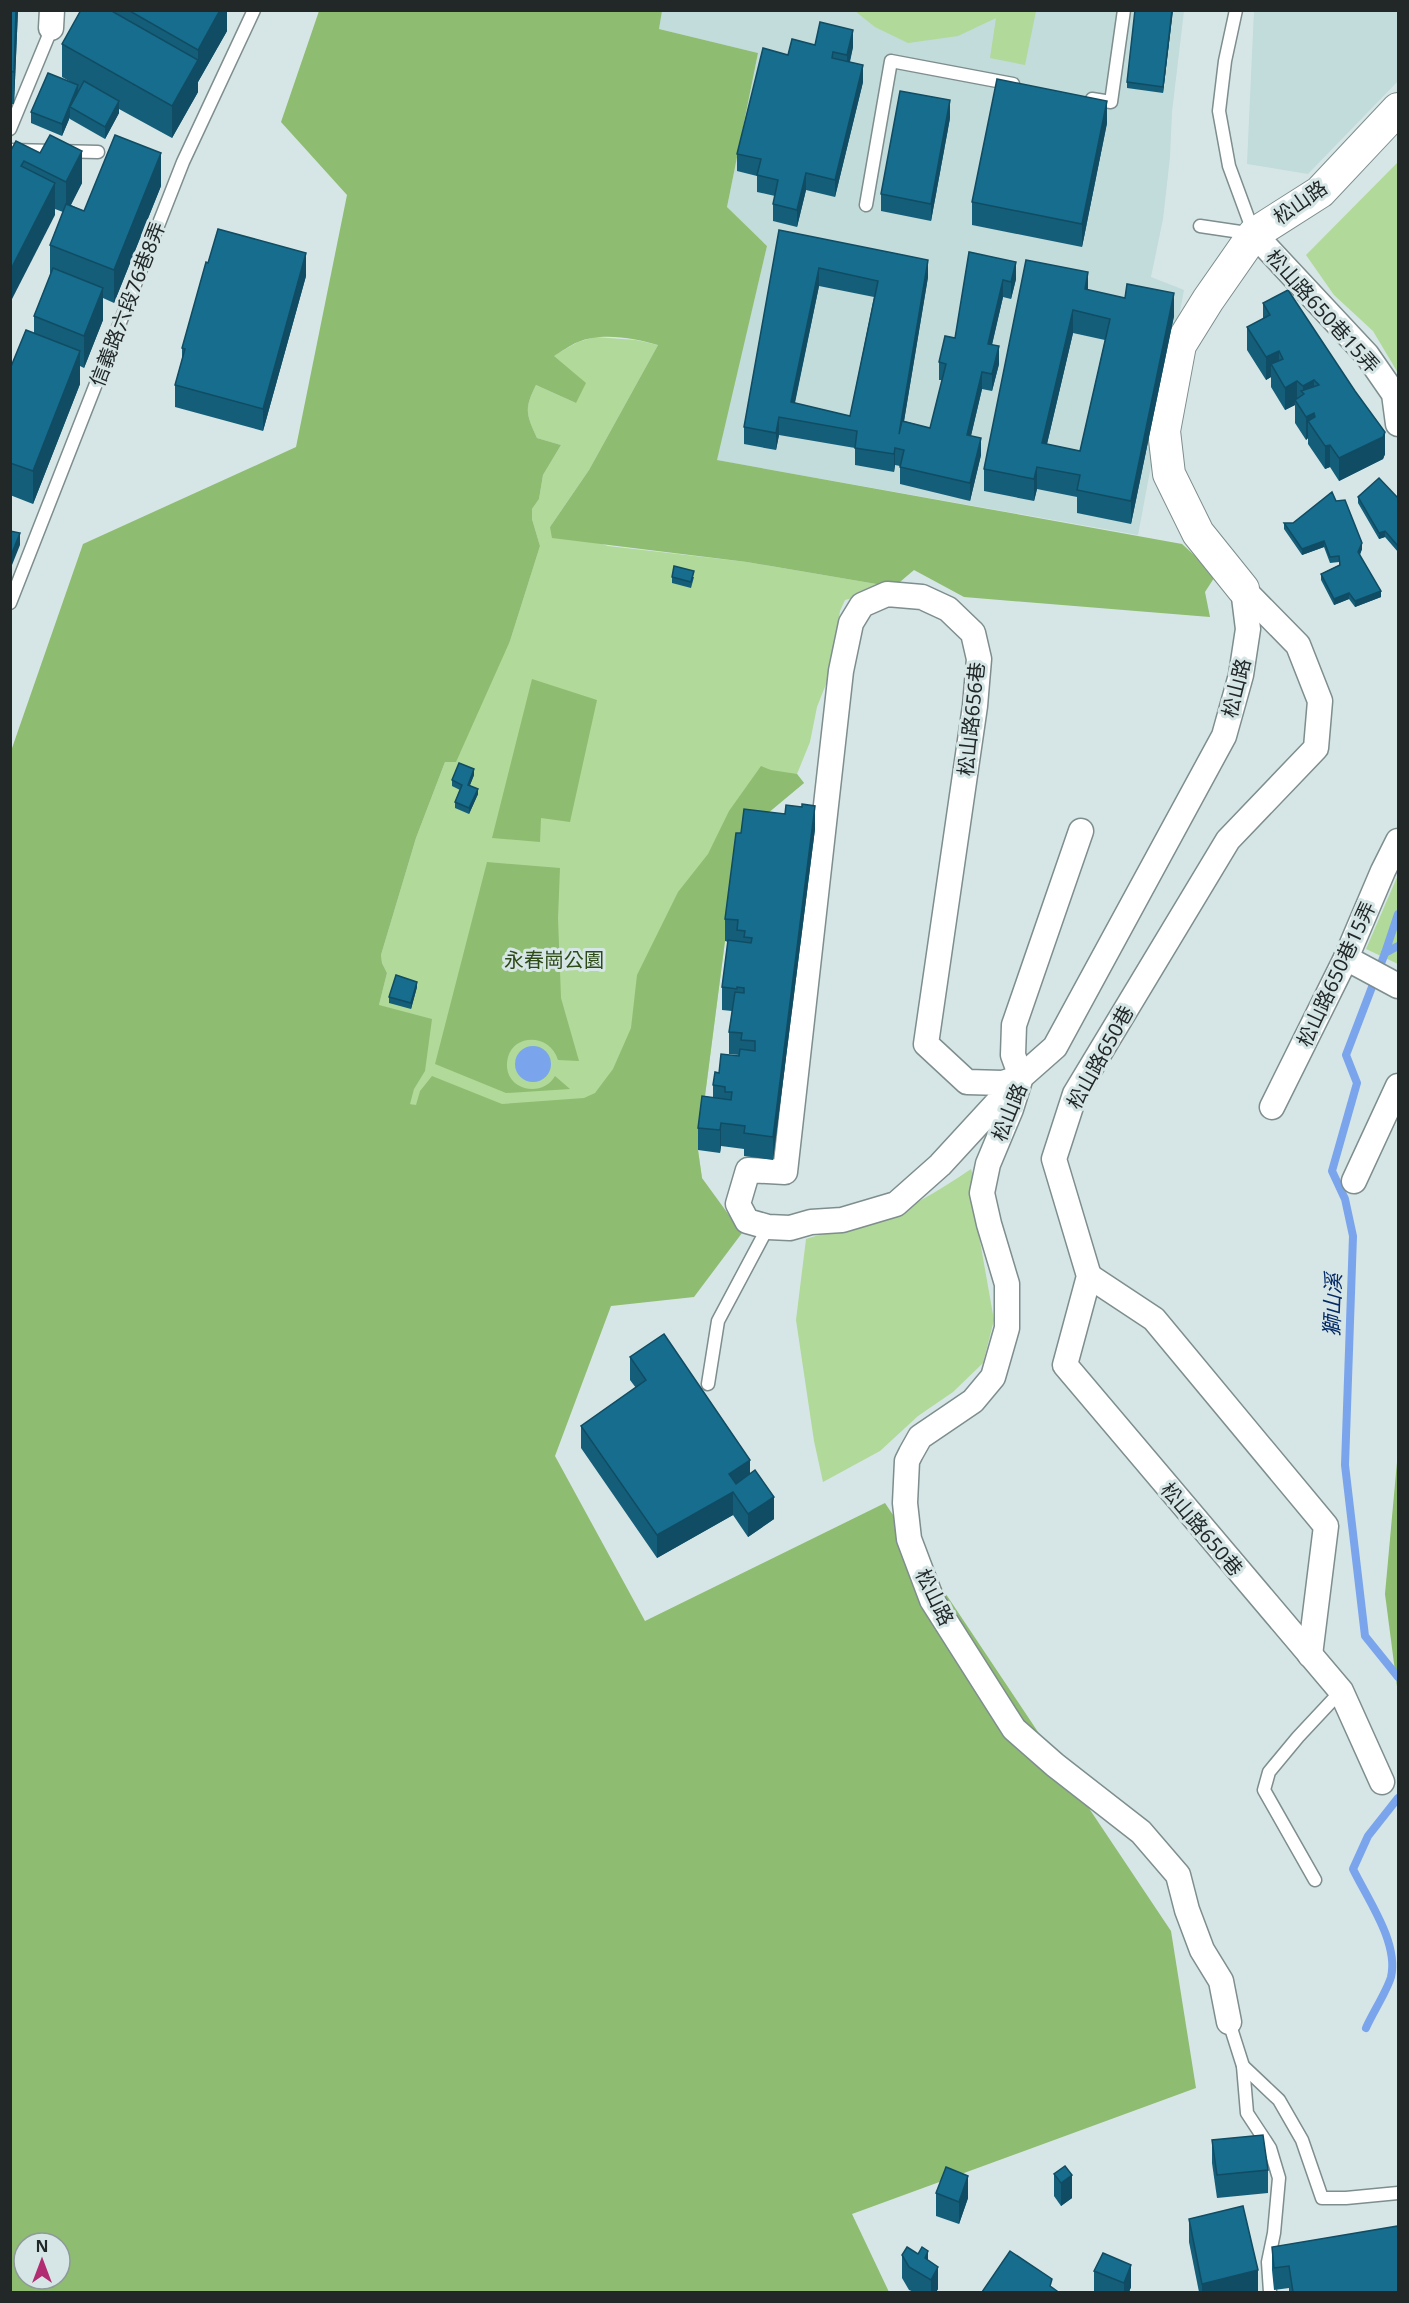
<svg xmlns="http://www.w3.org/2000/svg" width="1409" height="2303" viewBox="0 0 1409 2303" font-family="'Noto Sans','Noto Sans TC',sans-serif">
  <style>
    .built { fill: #c2dbdb }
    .green { fill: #b1d999 }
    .forest { fill: #8ebc71; fill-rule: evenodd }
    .water { fill: #7aa5ec }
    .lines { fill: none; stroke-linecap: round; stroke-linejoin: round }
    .stream { stroke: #7aa5ec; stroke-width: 8 }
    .service-casing { stroke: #7e8d8d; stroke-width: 15 }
    .minor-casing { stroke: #7e8d8d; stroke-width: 27 }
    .tertiary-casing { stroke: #7e8d8d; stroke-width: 34 }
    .service { stroke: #fff; stroke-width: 12 }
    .minor { stroke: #fff; stroke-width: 24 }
    .tertiary { stroke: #fff; stroke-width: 32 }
    .wall { fill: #145e79; fill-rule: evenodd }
    .shaded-wall { fill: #104c63 }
    .building { fill: #176d8d; stroke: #104c63; stroke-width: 1.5; fill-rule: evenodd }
    .labels { text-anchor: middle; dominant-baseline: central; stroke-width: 6; stroke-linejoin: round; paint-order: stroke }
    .street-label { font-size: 20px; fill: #222828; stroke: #d6e6e6 }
    .park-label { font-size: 20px; fill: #2e4b17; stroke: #d6e6e6 }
    .water-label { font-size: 21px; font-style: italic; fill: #032966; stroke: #d6e6e6 }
  </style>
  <rect width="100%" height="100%" fill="#d6e6e6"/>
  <g class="built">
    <polygon points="662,10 1184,11 1172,112 1170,157 1163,219 1151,277 1184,290 1138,535 716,460 767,246 727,207 758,53 659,29"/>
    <polygon points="1254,11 1398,11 1398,81 1308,174 1247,164"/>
  </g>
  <g class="green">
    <polygon points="855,11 1036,11 1025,65 990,58 996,18 958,36 908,43 875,27"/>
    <polygon points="1398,162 1398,373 1373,331 1334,295 1306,255"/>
    <path d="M595,337L636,340L658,345L589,470L550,527L608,546L747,562L894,587L845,600L840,611L830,674L817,707L810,742L797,774L804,783L768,813L736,856L698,1150L702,1178L492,1123L375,1096L379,1005L387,973L382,963L381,955L416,838L445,762L510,641L540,546L532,519V509L539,499L543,475L561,445L537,438C526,414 524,409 536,385L576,403L553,356L578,342Z"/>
    <polygon points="1398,875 1398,964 1366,949"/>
    <path d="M971,1169L975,1182V1213L994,1320L983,1363L953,1392L918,1416L880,1451L823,1482L814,1441L796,1320L806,1239C825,1232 846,1231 865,1225C902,1213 939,1191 971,1169Z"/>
  </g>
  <g class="forest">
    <path d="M319,11H662L659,29L758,53L727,207L767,246L717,460L1182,544L1216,575L1205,592L1210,617L964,597L914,570L894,587L747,562L552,538L550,527L589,470L658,345C635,338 601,332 578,342C570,345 561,352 554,356L586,383L576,403L536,385C524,409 526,414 537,438L561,445L543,475L539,499L532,509V519L540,546L510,641L456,762H445L416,838L381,955L382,963L387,973L379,1005L432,1019L425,1071L414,1089L410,1104L416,1105L420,1091L432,1076L502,1104L584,1098L595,1093L613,1069L631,1028L637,975L678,892L708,854L729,811L761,766L771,770L797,774L804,783L768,813L736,856L698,1150L702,1178L742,1233L694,1297L611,1306L555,1456L645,1621L885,1503L1171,1931L1196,2088L852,2214L889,2292H11V751L83,544L296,447L347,195L281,122ZM24,2243H60V2279H24Z"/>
    <polygon points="532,679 597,700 570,822 541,818 540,842 492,838"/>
    <path d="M487,862L560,868L558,918L561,998L579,1061L558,1060C550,1032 509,1033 507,1063C505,1091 543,1098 555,1076L570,1089L506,1093L435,1064Z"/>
    <polygon points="1398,1451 1398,1694 1385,1594"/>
  </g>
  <circle class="water" cx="533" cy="1064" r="18"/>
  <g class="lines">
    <g class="stream">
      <polyline points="1398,946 1385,953 1346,1055 1357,1083 1332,1171 1345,1199 1353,1236 1345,1465 1365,1636 1398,1677"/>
      <polyline points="1385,953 1398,914"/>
      <path d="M1366,2028C1372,2014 1387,1991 1391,1977C1399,1943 1368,1900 1353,1869L1368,1836L1398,1798"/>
    </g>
    <defs>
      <g id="service">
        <polyline points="1092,99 1111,102 1124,10"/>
        <polyline points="10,129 53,25"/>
        <polyline points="10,150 98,152"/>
        <polyline points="866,205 891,61 1013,84"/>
        <polyline points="1200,226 1254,234 1229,166 1219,111 1225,61 1236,10"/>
        <polyline points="10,603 183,162 254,10"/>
        <polyline points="708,1384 718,1321 768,1227"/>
        <polyline points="1315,1880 1264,1790 1269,1772 1298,1737 1341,1691"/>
        <polyline points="1229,2022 1243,2066 1247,2113 1270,2148 1279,2178 1274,2233 1268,2262 1270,2292"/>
        <polyline points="1243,2066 1279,2100 1302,2140 1322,2198 1346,2198 1398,2193"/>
      </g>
      <g id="minor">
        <polyline points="51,28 52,10"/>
        <polyline points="1254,234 1367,355 1394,394 1398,424"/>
        <polyline points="1243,589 1298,645 1320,701 1316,748 1228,840 1075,1094 1054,1159 1089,1276 1065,1365 1341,1691 1382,1782"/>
        <polygon points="887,594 922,597 948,609 973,633 979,659 975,706 926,1044 967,1082 1003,1083 1021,1077 940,1165 896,1204 842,1220 811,1222 790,1228 768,1227 747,1221 738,1204 748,1170 785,1172 841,671 851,623 862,605"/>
        <polyline points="1346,958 1398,986"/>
        <polyline points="1021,1077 1013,1055 1014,1025 1081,831"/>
        <polyline points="1272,1107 1346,958 1383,871 1398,841"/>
        <polyline points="1354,1181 1398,1086"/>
        <polyline points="1089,1276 1154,1319 1326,1526 1310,1655"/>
        <polyline points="1229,2022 1221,1981 1202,1950 1187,1910 1178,1875 1141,1832 1055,1765 1014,1729 932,1600 909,1539 905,1503 907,1461 911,1453 920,1437 973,1401 993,1377 1007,1328 1007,1284 989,1224 982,1193 988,1164 1011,1109 1021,1077 1055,1047 1224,736 1241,675 1248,629 1243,589"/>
      </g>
      <polyline id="tertiary" points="1243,589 1198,533 1169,474 1164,431 1180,345 1208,300 1254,234 1320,192 1398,109"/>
    </defs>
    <use href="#service" class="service-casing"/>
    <use href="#minor" class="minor-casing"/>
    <use href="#tertiary" class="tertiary-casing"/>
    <use href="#service" class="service"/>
    <use href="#minor" class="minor"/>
    <use href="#tertiary" class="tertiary"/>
  </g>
  <g class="wall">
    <polygon points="10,10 18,10 14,104 10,104"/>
    <polygon points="81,10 227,10 227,31 198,82 198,92 172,138 119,109 119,113 105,139 70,119 70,117 62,136 31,123 31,112 76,85 62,77 62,44"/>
    <polygon points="1173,10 1163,93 1127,88 1127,82"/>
    <polygon points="815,45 853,47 850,62 863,82 835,197 806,190 797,227 773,221 773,204 775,196 757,192 757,176 737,171 737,154 788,55"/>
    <polygon points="950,118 931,221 881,211 881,194"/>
    <polygon points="1107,123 1082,247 972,225 972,202"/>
    <polygon points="10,152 82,183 71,205 84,211 161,186 114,303 103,298 103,320 84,368 80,366 80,384 33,504 10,495 10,369 34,334 34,316 50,277 50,245 63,212 55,209 55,215"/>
    <path d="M779,230L928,277L904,421L930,428L942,380H939V362L955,338L969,252L1016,279L1011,299L1003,297L992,345L999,364L992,391L982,389L971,436L981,455L970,501L900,484V466L895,465L894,472L855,465V448L779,435L776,450L744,444V427ZM819,286L874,297L850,416L795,403Z"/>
    <path d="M1026,260L1088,290L1174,316L1131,524L1077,513V497L1037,489L1034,501L984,491V469ZM1073,333L1105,340L1080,451L1047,444Z"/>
    <polygon points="306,276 263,431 175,407 175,385 182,359 182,348"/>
    <polygon points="1263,303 1385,454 1383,459 1339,481 1330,467 1325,469 1308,444 1308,438 1306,440 1295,423 1295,405 1285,410 1271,387 1271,377 1266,380 1247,350 1247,327 1263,319"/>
    <polygon points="1358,497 1398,498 1398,552 1385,537 1379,539 1358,503"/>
    <polygon points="1284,523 1362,549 1360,555 1381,597 1355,607 1349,599 1334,605 1321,580 1321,574 1339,565 1339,562 1330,563 1324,547 1302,555 1284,529"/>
    <polygon points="672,577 694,577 691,588 672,583"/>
    <polygon points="474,775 470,785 478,794 469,814 455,808 455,802 460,790 452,786 452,780"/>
    <polygon points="815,829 773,1160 744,1156 744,1149 721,1146 720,1153 698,1150 698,1128 713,1098 713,1085 719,1073 739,1056 739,1055 729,1054 729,1032 732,1011 722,1010 722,987 728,942 725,941 725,919 741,833"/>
    <polygon points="417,987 411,1009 389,1003 389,997"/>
    <polygon points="630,1357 750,1474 774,1519 748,1537 733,1515 657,1558 581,1448 581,1426 636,1388 630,1380"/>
    <polygon points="1212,2140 1268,2170 1268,2193 1217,2198 1212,2163"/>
    <polygon points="1054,2174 1072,2198 1061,2206 1054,2196"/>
    <polygon points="936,2193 968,2198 959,2224 936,2216"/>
    <polygon points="1189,2219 1258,2292 1199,2292 1189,2242"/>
    <polygon points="1272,2247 1398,2292 1289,2292 1289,2288 1274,2290 1272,2270"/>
    <polygon points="1103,2253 1131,2287 1129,2292 1094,2292 1094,2271"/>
    <polygon points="902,2255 928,2260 938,2289 936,2292 914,2292 909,2290 902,2278"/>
  </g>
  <g class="shaded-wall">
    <polygon points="16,10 18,10 14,104 14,72"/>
    <polygon points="220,10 227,10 227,31 198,82 198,50"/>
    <polygon points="1172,10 1173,10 1163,93 1163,87"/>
    <polygon points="853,30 853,47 847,72 847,55"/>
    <polygon points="198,60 198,92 172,138 172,106"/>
    <polygon points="863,65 863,82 835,197 835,180"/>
    <polygon points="78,85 78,97 70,107 70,117 62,136 62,124"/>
    <polygon points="950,100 950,118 931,221 931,204"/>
    <polygon points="119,101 119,113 105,139 105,127"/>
    <polygon points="1107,101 1107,123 1082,247 1082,224"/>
    <polygon points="82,151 82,183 66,214 66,182"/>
    <polygon points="161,153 161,186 114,303 114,270"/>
    <polygon points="806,173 806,190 797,227 797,210"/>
    <polygon points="55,183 55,215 10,303 10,271"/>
    <polygon points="306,253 306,276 263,431 263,409"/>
    <polygon points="928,260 928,277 899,451 899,434"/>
    <polygon points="1016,262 1016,279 1011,299 1011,282"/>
    <polygon points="819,268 819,286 791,420 791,402"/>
    <polygon points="1088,272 1088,295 1085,289"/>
    <polygon points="1003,280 1003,297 988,361 988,344"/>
    <polygon points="103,288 103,320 84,368 84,336"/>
    <polygon points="1174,293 1174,316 1131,524 1131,501"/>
    <polygon points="1073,310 1073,333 1042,465 1042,443"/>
    <polygon points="999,346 999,364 992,391 992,374"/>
    <polygon points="80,351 80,384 33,504 33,471"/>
    <polygon points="1279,351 1279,373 1271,364 1271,377 1266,380 1266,357"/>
    <polygon points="982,372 982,389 967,452 967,435"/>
    <polygon points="1314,380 1314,402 1303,393 1303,386"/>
    <polygon points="1297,381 1297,403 1295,400 1295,405 1285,410 1285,388"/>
    <polygon points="1314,413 1314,429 1308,421 1308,438 1306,440 1306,417"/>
    <polygon points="779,417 779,435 776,450 776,433"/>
    <polygon points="1385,432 1385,454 1383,459 1339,481 1339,458"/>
    <polygon points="981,438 981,455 970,501 970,483"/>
    <polygon points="1330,445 1330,467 1325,469 1325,446"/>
    <polygon points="895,448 895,465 894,472 894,454"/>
    <polygon points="1037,467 1037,489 1034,501 1034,479"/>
    <polygon points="1385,531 1385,537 1379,539 1379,533"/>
    <polygon points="20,533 20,545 10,570 10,558"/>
    <polygon points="1324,541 1324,547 1302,555 1302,549"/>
    <polygon points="1362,543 1362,549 1358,558 1358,552"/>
    <polygon points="1381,591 1381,597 1355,607 1355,601"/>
    <polygon points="1349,593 1349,599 1334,605 1334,599"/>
    <polygon points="474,769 474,775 468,790 468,785"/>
    <polygon points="478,789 478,794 469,814 469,808"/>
    <polygon points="815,806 815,829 773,1160 773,1137"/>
    <polygon points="417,982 417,987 411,1009 411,1003"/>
    <polygon points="721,1123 721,1146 720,1153 720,1130"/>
    <polygon points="750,1460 750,1483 733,1492 733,1515 657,1558 657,1535 729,1474"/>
    <polygon points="774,1497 774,1519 748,1537 748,1514"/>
    <polygon points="1072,2175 1072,2198 1061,2206 1061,2183"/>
    <polygon points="968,2176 968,2198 959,2224 959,2202"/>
    <polygon points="928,2251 928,2274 925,2258"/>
    <polygon points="1131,2265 1131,2287 1129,2292 1124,2292 1124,2283"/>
    <polygon points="938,2267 938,2289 936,2292 931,2292 931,2280"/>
    <polygon points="1258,2270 1258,2292 1202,2292 1202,2284"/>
  </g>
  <g class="building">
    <polygon points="10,10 16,10 14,72 10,71"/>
    <polygon points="81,10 110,10 198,60 172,106 62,44"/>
    <polygon points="128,10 220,10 198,50"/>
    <polygon points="1135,10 1172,10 1163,87 1127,82"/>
    <polygon points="820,22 853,30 847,55 833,52 832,58 863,65 835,180 806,173 797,210 773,204 778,180 757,175 761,159 737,154 763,48 788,55 792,39 815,45"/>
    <polygon points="48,73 78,85 62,124 31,112"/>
    <polygon points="997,79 1107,101 1082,224 972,202"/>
    <polygon points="84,81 119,101 105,127 70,107"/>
    <polygon points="900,91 950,100 931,204 881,194"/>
    <polygon points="50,135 82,151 66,182 24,161 21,166 55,183 10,271 10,152 16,141 40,153"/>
    <polygon points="115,135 161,153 114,270 50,245 66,204 84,211"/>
    <polygon points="218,229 306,253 263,409 175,385 185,349 182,348 206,262 208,263"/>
    <path d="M779,230L928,260L899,434L902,421L930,428L946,364L939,362L945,336L955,338L969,252L1016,262L1011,282L1003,280L988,344L999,346L992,374L982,372L967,435L981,438L970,483L900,467L904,450L895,448L894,454L855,448L857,431L779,417L776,433L744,427ZM819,268L878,281L850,416L791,402Z"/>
    <path d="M1026,260L1088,272L1085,289L1125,298L1127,284L1174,293L1131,501L1077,490L1080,475L1037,467L1034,479L984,469ZM1073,310L1110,319L1080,451L1042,443Z"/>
    <polygon points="53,268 103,288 84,336 34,316"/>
    <polygon points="1288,290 1355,391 1385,432 1383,437 1339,458 1330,445 1325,446 1308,421 1315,417 1314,413 1306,417 1295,400 1304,394 1301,391 1319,385 1314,380 1303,386 1297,381 1285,388 1271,364 1283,359 1279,351 1266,357 1247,327 1270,315 1263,303"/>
    <polygon points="26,330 80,351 33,471 10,463 10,369"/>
    <polygon points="1379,478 1398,498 1398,546 1385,531 1379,533 1358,497"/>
    <polygon points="1332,492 1336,501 1345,500 1362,543 1358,552 1381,591 1355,601 1349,593 1334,599 1321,574 1340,565 1339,556 1330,557 1324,541 1302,549 1284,523 1293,523"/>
    <polygon points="10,531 20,533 10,558"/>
    <polygon points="674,566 694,571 691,582 672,577"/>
    <polygon points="459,763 474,769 468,785 478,789 469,808 455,802 462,785 452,780"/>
    <polygon points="802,804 815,806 773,1137 744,1133 745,1126 721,1123 720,1130 698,1128 702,1096 731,1100 732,1092 725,1092 725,1087 713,1085 715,1072 719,1073 721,1054 739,1056 740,1049 755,1051 755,1041 741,1040 742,1033 729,1032 735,992 744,993 744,988 737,987 737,989 722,987 728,940 751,943 752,938 744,937 745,931 737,930 738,920 725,919 736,833 741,833 744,809 785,814 786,805 802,807"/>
    <polygon points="396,975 417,982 411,1003 389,997"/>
    <polygon points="664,1334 750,1460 729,1474 736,1484 755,1470 774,1497 748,1514 733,1492 657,1535 581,1426 646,1380 630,1357"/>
    <polygon points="1263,2135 1268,2170 1217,2175 1212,2140"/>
    <polygon points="1065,2166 1072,2175 1061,2183 1054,2174"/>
    <polygon points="946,2167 968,2176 959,2202 936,2193"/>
    <polygon points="1243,2206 1258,2270 1202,2284 1189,2219"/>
    <polygon points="1398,2226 1398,2292 1293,2292 1289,2266 1274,2268 1272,2247"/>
    <polygon points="907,2247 918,2254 922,2247 928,2251 925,2258 938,2267 931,2280 909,2267 902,2255"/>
    <polygon points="1010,2251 1052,2279 1050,2286 1057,2291 1056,2292 982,2292"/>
    <polygon points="1103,2253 1131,2265 1124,2283 1094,2271"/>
  </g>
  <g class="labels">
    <g class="street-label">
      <text transform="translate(1300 202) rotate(-35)">松山路</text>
      <text transform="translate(127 304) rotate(-69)">信義路六段76巷8弄</text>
      <text transform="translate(1323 311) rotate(48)">松山路650巷15弄</text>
      <text transform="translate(1236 688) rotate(-76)">松山路</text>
      <text transform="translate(971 719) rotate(-84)">松山路656巷</text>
      <text transform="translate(1336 974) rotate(-65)">松山路650巷15弄</text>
      <text transform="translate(1100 1057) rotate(-61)">松山路650巷</text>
      <text transform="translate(1009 1112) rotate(-68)">松山路</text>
      <text transform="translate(1202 1529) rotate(50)">松山路650巷</text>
      <text transform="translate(935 1597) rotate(64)">松山路</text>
    </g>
    <g class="park-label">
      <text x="554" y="959">永春崗公園</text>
    </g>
    <g class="water-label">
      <text transform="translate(1332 1305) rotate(-88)">獅山溪</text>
    </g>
  </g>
  <rect width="1409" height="2303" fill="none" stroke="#222828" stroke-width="24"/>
  <g transform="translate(42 2261)"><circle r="28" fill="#d6e6e6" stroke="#8e9a9a" stroke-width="1.5"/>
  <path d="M0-4.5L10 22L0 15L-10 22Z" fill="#b12c70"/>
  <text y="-9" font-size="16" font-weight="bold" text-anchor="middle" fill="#222828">N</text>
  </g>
</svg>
